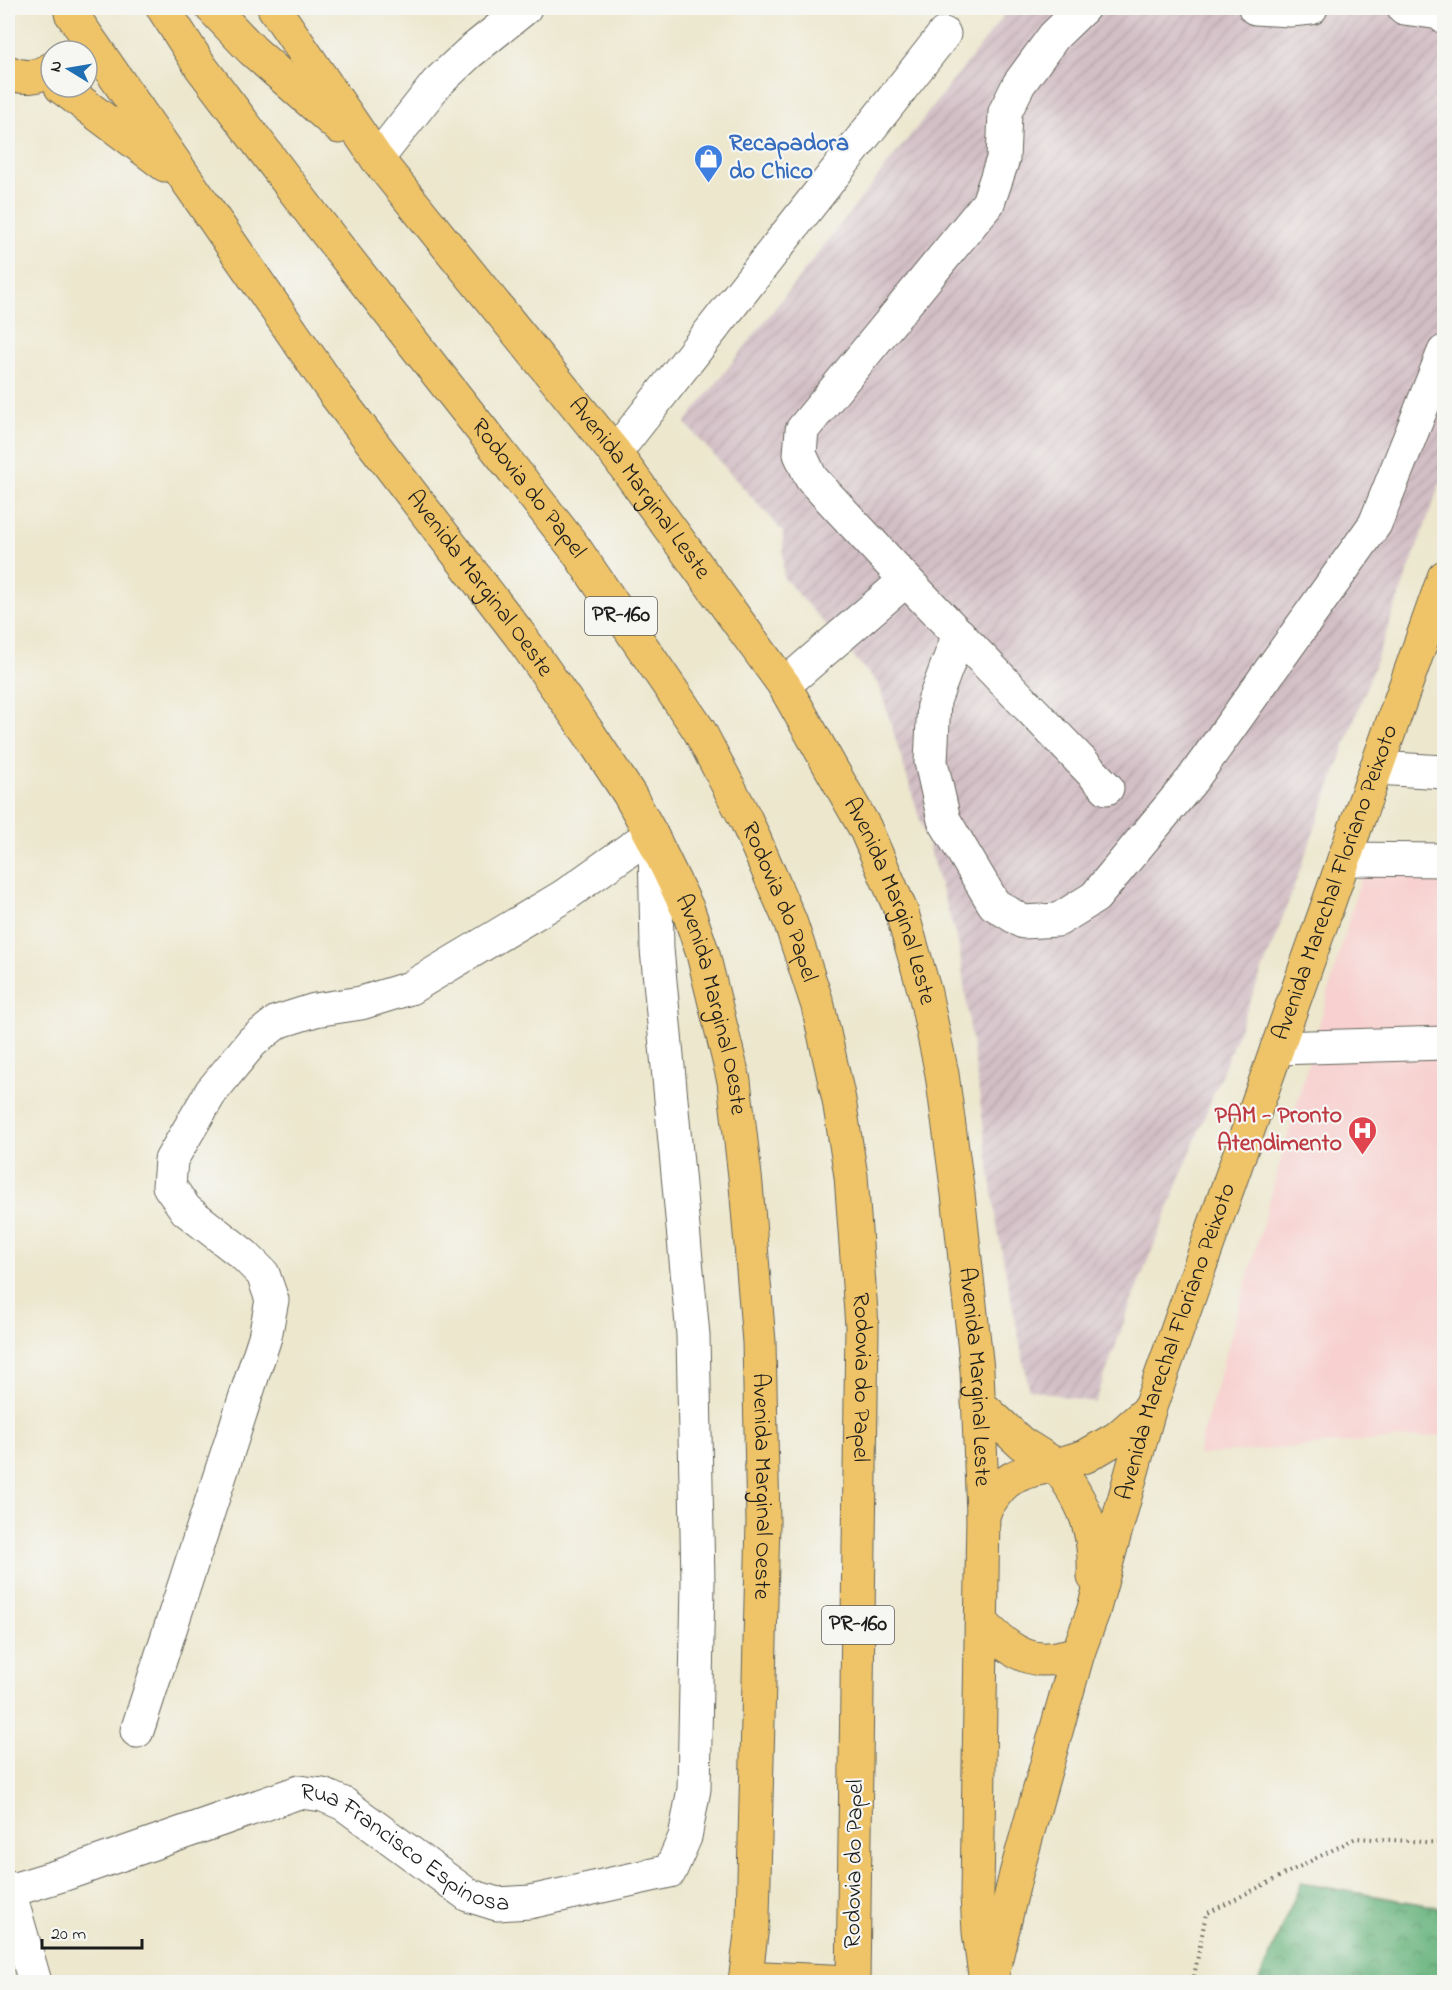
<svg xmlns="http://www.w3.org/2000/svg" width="1452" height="1990" viewBox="0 0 1452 1990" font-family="'Indie Flower',sans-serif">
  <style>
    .built { fill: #f7d0cf }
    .industrial { fill: url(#industrial-furrows) }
    .forest { fill: url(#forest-crowns); stroke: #41674c; stroke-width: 1.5 }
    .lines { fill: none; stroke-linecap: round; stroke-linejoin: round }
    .minor-casing { stroke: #65635a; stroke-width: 35 }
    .major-casing { stroke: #65635a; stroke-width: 35 }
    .path { stroke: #65635a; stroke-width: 4; stroke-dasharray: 1.5 4.5; stroke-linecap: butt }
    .minor { stroke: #fff; stroke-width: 33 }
    .major { stroke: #efc469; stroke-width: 33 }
    .labels { text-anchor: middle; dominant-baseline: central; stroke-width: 4.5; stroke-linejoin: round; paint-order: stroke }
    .shield { fill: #f6f6f2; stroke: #5d5d5c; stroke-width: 1.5 }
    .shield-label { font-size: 22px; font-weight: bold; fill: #1c1c1c }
    .shop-label { font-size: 24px; font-weight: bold; fill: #366cbe; stroke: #f6f6f2; text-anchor: start }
    .street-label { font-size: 24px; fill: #1c1c1c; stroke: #f6f6f2 }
    .health-label { font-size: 24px; font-weight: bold; fill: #be3a42; stroke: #f6f6f2; text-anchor: end }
  </style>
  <defs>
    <pattern id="industrial-furrows" width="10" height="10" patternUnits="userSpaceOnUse" patternTransform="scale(1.5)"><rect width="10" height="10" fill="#d2bec5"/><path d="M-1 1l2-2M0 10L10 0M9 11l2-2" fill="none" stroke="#b4a3a9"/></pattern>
    <pattern id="forest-crowns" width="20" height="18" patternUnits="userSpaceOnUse" patternTransform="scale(1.5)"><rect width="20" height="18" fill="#66b27b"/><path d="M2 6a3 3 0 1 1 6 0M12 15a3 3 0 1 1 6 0" fill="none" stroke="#539064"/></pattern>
  </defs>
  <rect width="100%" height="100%" fill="#f6f6f2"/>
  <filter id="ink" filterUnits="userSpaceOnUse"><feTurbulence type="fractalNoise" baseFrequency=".0167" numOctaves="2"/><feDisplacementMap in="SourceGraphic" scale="12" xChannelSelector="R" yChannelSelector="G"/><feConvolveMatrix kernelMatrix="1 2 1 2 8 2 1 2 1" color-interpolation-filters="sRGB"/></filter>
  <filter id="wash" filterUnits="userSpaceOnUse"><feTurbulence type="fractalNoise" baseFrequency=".008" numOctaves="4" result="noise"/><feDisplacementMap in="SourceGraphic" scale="24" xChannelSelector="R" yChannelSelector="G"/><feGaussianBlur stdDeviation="1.35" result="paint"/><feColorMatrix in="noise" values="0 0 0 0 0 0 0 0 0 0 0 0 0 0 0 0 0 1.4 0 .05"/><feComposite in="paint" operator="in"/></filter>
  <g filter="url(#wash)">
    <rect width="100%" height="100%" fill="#ece7cd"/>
    <polygon class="built" points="1444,872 1444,1435 1197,1455 1362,874"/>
    <polygon class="industrial" points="1010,8 1444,8 1444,473 1277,933 1129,1308 1095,1403 1029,1389 998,1232 959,947 879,685 783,577 783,532 685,423"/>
    <polygon class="forest" points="1301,1883 1444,1908 1444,1982 1258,1982"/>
  </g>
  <g filter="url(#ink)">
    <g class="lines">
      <defs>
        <g id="minor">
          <polyline points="1083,8 1054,36 1019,84 1005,112 1003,159 988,203 802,430 800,454 811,478 906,580 1107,788"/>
          <polyline points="1255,8 1290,10 1311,8"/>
          <polyline points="1404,8 1440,13 1444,17"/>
          <polyline points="377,159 437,83 469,53 525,8"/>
          <polyline points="615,453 944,34"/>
          <polyline points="959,634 934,701 931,762 944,820 994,904 1023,922 1058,920 1095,897 1192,780 1375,524 1444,352"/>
          <polyline points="784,685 906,580"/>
          <polyline points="1376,768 1444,772"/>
          <polyline points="1344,859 1444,860"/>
          <polyline points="1277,1048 1444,1043"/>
          <polyline points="137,1731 265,1337 272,1300 263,1274 244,1255 186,1210 169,1186 171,1160 211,1092 252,1042 277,1022 315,1010 361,1003 410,988 564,896 651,834"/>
          <polyline points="8,1888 35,1982"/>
          <path id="s1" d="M9,1891L65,1874L299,1792L323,1795L344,1804L468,1895L497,1904L530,1902L670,1871L685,1837L694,1789L698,1582L693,1335L657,949L655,842"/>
        </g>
        <g id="major">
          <path id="s2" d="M163,8L201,67L315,218L574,547L699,730L746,820L790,921L818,1006L839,1100L851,1176L862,1326L853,1982"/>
          <polyline points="212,8 252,50 339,127"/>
          <path id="s3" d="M274,8L377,159L615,453L784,685L865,828L902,913L925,993L942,1074L958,1194L977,1370L983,1514L977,1895L979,1932L986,1982"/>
          <path id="s4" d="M71,13L335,394L519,634L590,735L629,794L651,834L688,910L703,954L734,1081L746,1185L759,1342L763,1522L753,1918L745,1982"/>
          <path d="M8,72C22,79 37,78 51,69"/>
          <polyline points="61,87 165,165"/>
          <polyline points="978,1403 1021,1443 1056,1465 1086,1456 1117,1438 1149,1410"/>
          <path d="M983,1514C1003,1476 1015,1474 1056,1465C1084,1502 1096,1530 1094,1577"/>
          <path d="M982,1623C998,1639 1016,1657 1041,1659C1053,1660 1066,1656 1078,1653"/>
          <path id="s5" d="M992,1975L1016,1874L1078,1653L1093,1612L1149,1410L1444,577"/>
          <polyline points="746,1977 851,1982"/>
        </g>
      </defs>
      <use href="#minor" class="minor-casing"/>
      <use href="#major" class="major-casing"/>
      <polyline class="path" points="1193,1982 1206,1914 1356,1838 1444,1843"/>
      <use href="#minor" class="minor"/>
      <use href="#major" class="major"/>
    </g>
  </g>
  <defs>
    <symbol id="shop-pin" viewBox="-11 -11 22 30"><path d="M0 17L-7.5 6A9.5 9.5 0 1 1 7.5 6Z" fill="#3f7fe0" stroke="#f6f6f2"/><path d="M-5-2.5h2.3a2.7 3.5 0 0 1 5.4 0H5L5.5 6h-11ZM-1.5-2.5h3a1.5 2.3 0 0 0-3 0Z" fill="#fff"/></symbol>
    <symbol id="hospital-pin" viewBox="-11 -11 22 30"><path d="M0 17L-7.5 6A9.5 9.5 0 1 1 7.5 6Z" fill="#e0444e" stroke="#f6f6f2"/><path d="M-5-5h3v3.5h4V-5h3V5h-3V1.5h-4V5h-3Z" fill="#fff"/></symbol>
  </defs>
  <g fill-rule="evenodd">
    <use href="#shop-pin" x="692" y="142" width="33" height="45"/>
    <use href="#hospital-pin" x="1346" y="1114" width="33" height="45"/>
  </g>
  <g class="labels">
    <g class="shield">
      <rect x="585" y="597" width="72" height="38" rx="4.5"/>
      <rect x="822" y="1606" width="72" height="38" rx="4.5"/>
    </g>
    <g class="shield-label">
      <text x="621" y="616">PR-160</text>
      <text x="858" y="1625">PR-160</text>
    </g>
    <g class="shop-label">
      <text x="729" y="144">Recapadora<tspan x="729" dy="28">do Chico</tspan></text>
    </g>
    <g class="street-label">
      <text stroke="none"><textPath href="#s2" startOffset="604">Rodovia do Papel</textPath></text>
      <text stroke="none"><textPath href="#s3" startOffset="604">Avenida Marginal Leste</textPath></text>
      <text stroke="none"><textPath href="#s4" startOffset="702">Avenida Marginal Oeste</textPath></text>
      <text stroke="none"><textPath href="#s5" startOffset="1146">Avenida Marechal Floriano Peixoto</textPath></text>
      <text stroke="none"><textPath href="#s2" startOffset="1090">Rodovia do Papel</textPath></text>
      <text stroke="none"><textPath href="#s3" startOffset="1090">Avenida Marginal Leste</textPath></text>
      <text stroke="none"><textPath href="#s4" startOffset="1188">Avenida Marginal Oeste</textPath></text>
      <text stroke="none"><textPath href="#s5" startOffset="660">Avenida Marechal Floriano Peixoto</textPath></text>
      <text stroke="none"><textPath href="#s2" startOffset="1576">Rodovia do Papel</textPath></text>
      <text stroke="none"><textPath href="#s3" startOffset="1576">Avenida Marginal Leste</textPath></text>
      <text stroke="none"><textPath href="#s4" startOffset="1674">Avenida Marginal Oeste</textPath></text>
      <text stroke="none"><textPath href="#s1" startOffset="429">Rua Francisco Espinosa</textPath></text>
      <text transform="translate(855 1864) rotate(-89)">Rodovia do Papel</text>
    </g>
    <g class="health-label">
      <text x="1342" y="1116">PAM - Pronto<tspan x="1342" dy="28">Atendimento</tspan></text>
    </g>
  </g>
  <rect width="1452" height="1990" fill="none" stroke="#f6f6f2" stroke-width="30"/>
  <g transform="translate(69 69) rotate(281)"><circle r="28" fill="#f6f6f2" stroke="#9f9f9c" stroke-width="1.5"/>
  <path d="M0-4.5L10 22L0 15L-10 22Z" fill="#1f6fb2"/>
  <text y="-9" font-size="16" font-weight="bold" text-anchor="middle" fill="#1c1c1c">N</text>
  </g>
  <path d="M42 1939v9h100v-9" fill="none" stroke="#1c1c1c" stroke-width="3"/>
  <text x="51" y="1939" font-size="18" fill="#1c1c1c" stroke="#f6f6f2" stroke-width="4.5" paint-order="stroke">20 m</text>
</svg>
